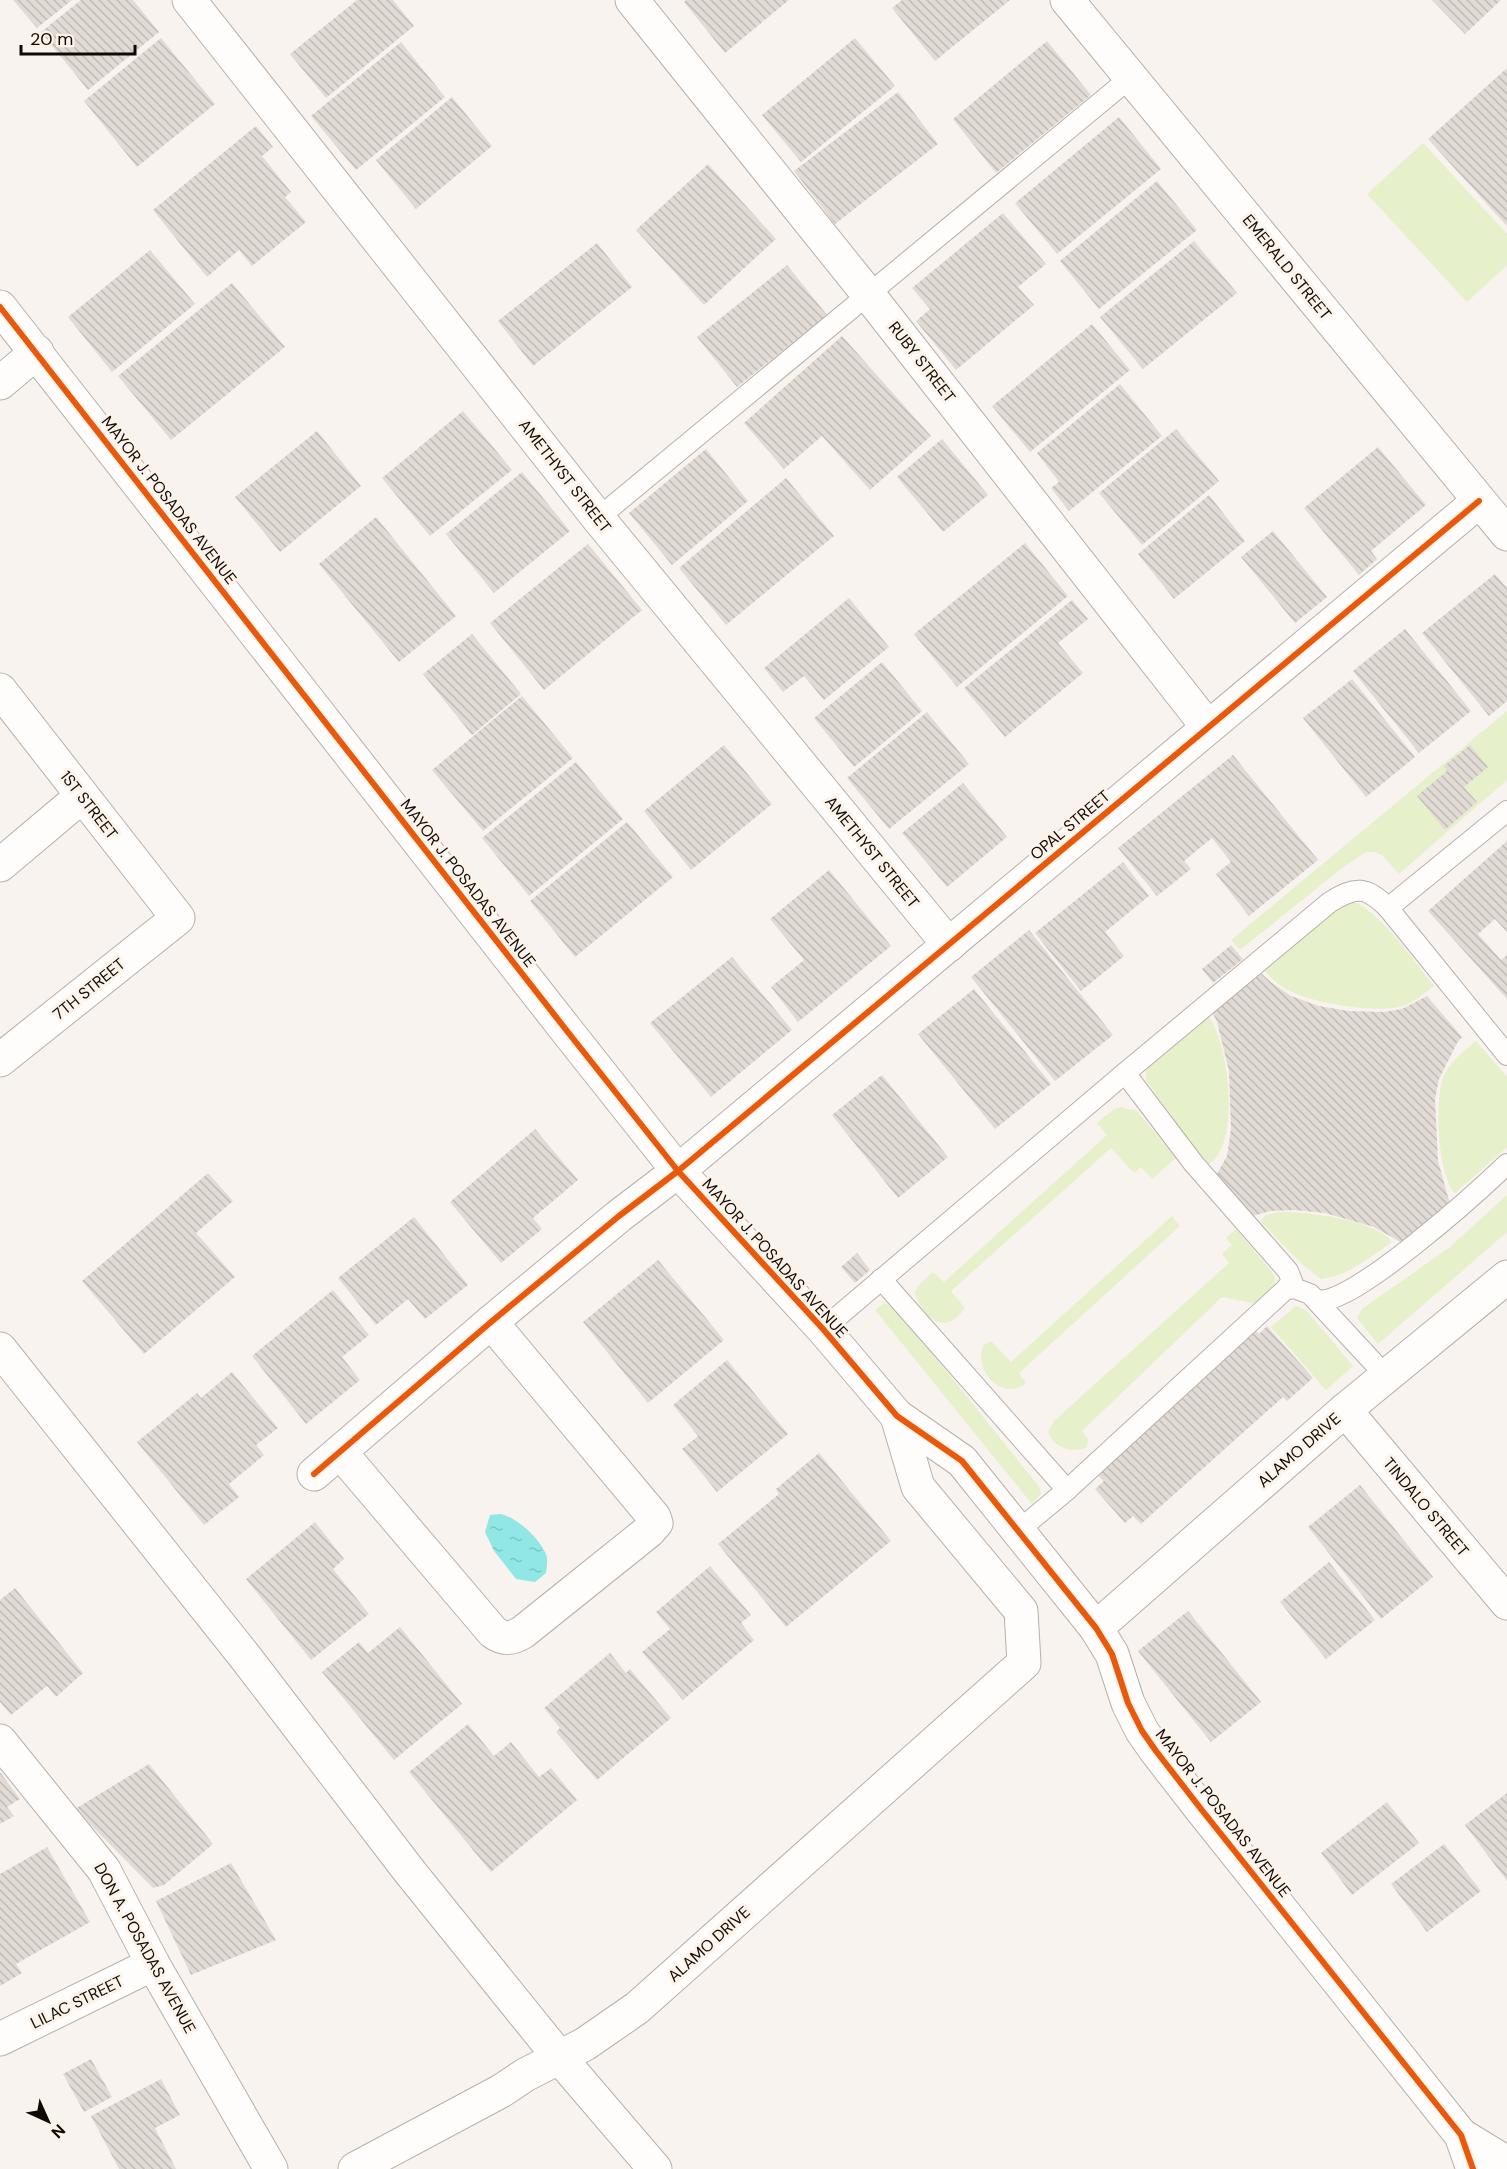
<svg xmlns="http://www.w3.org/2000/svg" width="1507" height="2169" viewBox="0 0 1507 2169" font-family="'DM Sans',sans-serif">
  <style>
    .green { fill: #e6f0cb }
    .water { fill: url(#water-ripples) }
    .building { fill: url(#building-back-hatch) }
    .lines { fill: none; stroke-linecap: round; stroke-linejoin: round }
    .service-casing { stroke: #b7b0aa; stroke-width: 22 }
    .minor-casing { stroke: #b7b0aa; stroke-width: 35 }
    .service { stroke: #fefdfc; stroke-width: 20 }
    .minor { stroke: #fefdfc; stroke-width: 33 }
    .cycleway-casing { stroke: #fcf3ea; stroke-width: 10 }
    .cycleway { stroke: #e8590c; stroke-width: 6 }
    .labels { text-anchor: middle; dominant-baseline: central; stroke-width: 6; stroke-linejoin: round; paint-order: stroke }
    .street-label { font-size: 16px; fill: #110a04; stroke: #fcf3ea }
  </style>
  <defs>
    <pattern id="water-ripples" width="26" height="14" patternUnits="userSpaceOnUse" patternTransform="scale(1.5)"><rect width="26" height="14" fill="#90e7e6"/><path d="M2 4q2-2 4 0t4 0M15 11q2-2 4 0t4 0" fill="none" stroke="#7bc5c4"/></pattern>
    <pattern id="building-back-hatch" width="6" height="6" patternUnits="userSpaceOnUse" patternTransform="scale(1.5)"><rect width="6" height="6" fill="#e2dbd5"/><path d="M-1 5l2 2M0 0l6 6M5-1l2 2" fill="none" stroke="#c1bbb5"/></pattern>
  </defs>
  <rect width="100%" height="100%" fill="#f8f3ee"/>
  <g class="green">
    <polygon points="1423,143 1507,234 1507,265 1467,302 1367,194"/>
    <polygon points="1507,711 1507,780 1399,874 1382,855 1375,852 1366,852 1342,868 1240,950 1231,940"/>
    <path d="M1346,901C1373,900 1417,965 1434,986C1425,993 1414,1002 1403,1006C1379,1014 1314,1003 1292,992C1280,987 1271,978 1263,969Z"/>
    <path d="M1208,1016C1229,1042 1241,1144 1209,1164L1196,1150L1146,1080V1072L1152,1063Z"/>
    <path d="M1476,1041L1507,1077V1147L1455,1193C1437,1173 1434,1099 1444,1075C1451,1061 1465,1050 1476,1041Z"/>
    <path d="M1121,1107L1137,1111L1176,1158L1152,1179L1141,1167L1134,1173L1111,1148L951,1291L964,1307C963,1312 960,1314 956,1318C937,1333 918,1309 915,1292L918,1286L933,1272L944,1282L1107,1135L1097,1123L1114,1109Z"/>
    <polygon points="1507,1195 1507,1232 1378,1344 1357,1318 1362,1309 1450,1247"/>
    <path d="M1279,1212C1306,1212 1375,1219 1392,1242C1370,1257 1348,1276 1321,1279L1302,1264L1260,1221L1266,1215Z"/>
    <path d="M1172,1216L1180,1226L1019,1373L1026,1383C1002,1403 972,1369 984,1345L991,1341L1011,1362Z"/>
    <path d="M1236,1229L1272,1272L1275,1277L1274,1289L1257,1304L1222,1297L1082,1431L1088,1439L1087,1447C1073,1454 1053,1448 1048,1432L1054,1421L1229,1263L1222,1254L1232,1245L1226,1238Z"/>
    <polygon points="884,1303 896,1308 1040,1488 1041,1494 1032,1504 875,1310"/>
    <polygon points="1296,1306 1306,1310 1353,1366 1326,1390 1271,1327"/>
  </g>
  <path class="water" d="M501,1514C519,1519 538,1537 546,1554C548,1559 547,1567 546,1573L535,1582L516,1579L494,1551L485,1532L490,1515Z"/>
  <g class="building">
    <polygon points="13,0 72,0 37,28"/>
    <polygon points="81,0 133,0 159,32 88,90 41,32"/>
    <polygon points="357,0 393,0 414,26 326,98 290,54"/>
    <polygon points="686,0 789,0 725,53 684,2"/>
    <polygon points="902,0 1010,0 935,61 892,8"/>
    <polygon points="1432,0 1501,0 1465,34"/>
    <polygon points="161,38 215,104 137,167 84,101"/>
    <polygon points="855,38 895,86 801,162 762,115"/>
    <polygon points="1047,41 1091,95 996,173 953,119"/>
    <polygon points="401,42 445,97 356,170 311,116"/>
    <polygon points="1507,68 1507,226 1428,139"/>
    <polygon points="898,92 938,144 835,224 794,171"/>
    <polygon points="452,97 492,146 416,209 376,160"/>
    <polygon points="1119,117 1161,169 1057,254 1015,203"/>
    <polygon points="256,126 273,147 262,156 291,192 285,197 306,222 252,266 239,250 207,277 153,210"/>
    <polygon points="708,164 776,239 704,305 636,230"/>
    <polygon points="1157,181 1197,230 1099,309 1060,261"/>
    <polygon points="1003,213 1046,264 1018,287 1034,305 956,370 916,321 930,309 912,288"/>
    <polygon points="1194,241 1237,293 1143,369 1100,317"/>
    <polygon points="597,243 632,287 533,366 498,321"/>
    <polygon points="150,250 195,304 112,372 68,317"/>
    <polygon points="787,265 827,315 737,387 697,337"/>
    <polygon points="232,283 285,347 171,440 118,376"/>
    <polygon points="1092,324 1130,370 1030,452 992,406"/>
    <polygon points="842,336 931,436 870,490 822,436 784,469 744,423"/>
    <polygon points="1120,384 1162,436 1069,511 1051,488 1059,482 1037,453"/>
    <polygon points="463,411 512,470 430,536 382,478"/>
    <polygon points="1176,429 1219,481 1142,545 1099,493"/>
    <polygon points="317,431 361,486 280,552 235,497"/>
    <polygon points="942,439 988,495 943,532 897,477"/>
    <polygon points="1378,447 1426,505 1371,551 1377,559 1359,575 1304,508"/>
    <polygon points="706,449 748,501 672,565 629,513"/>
    <polygon points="522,472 570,531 494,593 446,534"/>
    <polygon points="786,478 834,536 726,625 679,568"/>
    <polygon points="1209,495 1245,541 1174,599 1138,554"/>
    <polygon points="376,517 456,616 399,662 319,564"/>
    <polygon points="1273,531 1327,597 1295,623 1241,557"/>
    <polygon points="1025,543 1068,596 957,687 914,634"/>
    <polygon points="588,544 642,610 544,690 490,623"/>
    <polygon points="1495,574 1507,588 1507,701 1489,716 1422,633"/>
    <polygon points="849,598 889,647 824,700 804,676 783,692 764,668"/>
    <polygon points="1072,600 1088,619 1058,643 1083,673 1005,737 964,688"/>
    <polygon points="1405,629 1471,711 1419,753 1353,671"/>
    <polygon points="472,634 521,694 472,735 423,674"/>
    <polygon points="882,662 922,711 854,767 814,718"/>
    <polygon points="1352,679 1415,757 1366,797 1303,718"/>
    <polygon points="522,696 573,758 483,831 432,770"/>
    <polygon points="927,712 969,764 889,829 847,778"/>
    <polygon points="724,745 772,804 691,870 644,811"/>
    <polygon points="1470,745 1488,767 1464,787 1477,802 1445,830 1417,796 1447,771 1444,766"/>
    <polygon points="1233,755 1318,860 1249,916 1216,874 1231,862 1212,838 1184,861 1191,869 1157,896 1118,848"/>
    <polygon points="576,762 623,819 529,896 482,838"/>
    <polygon points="963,783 1007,837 947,887 902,833"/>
    <polygon points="627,822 673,877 575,957 530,901"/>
    <polygon points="1507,841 1507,932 1495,919 1478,934 1501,960 1507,955 1507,999 1428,911"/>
    <polygon points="1123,862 1149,896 1105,932 1124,956 1081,991 1035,933"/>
    <polygon points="829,870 891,946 798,1022 771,987 804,960 770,919"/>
    <polygon points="1029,930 1113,1035 1055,1081 971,977"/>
    <polygon points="1231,945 1243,959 1213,983 1202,969"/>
    <polygon points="732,957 792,1030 711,1097 650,1023"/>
    <polygon points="1251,964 1272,983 1291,996 1319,1006 1348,1011 1384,1012 1402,1009 1427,996 1462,1037 1457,1043 1439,1079 1435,1099 1438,1161 1455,1222 1418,1252 1374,1227 1325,1213 1294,1210 1270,1211 1253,1216 1236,1223 1204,1187 1217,1174 1227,1156 1231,1129 1229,1071 1217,1022 1206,999"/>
    <polygon points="974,989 1051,1084 995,1129 918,1034"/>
    <polygon points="882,1075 948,1157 898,1198 832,1115"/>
    <polygon points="535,1129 578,1180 533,1218 542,1229 501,1263 450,1202"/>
    <polygon points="208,1173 233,1201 196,1233 235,1277 144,1354 82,1281"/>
    <polygon points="414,1217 468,1285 425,1319 408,1299 376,1325 338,1278"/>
    <polygon points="857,1253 870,1270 855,1283 841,1267"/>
    <polygon points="658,1260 724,1340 648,1403 583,1322"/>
    <polygon points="333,1290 369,1335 342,1357 360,1380 306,1424 252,1356"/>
    <polygon points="1267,1326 1313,1378 1287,1401 1283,1397 1141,1524 1133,1516 1125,1523 1095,1489 1104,1481 1097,1474 1256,1331 1259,1334"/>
    <polygon points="727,1360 788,1434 717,1492 682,1449 698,1436 673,1405"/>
    <polygon points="232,1372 278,1428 256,1445 264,1455 229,1484 239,1497 204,1525 137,1442 197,1393 201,1398"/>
    <polygon points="819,1453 891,1541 786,1627 718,1544 779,1494 776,1489"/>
    <polygon points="1360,1485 1433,1577 1381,1619 1308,1527"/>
    <polygon points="315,1522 344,1559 333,1569 369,1614 311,1660 246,1579"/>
    <polygon points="1329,1562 1375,1620 1326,1659 1280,1602"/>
    <polygon points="710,1566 751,1615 741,1623 754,1640 683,1700 642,1652 670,1629 656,1612"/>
    <polygon points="15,1588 83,1673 56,1697 47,1686 11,1715 0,1702 0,1600"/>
    <polygon points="1188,1611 1261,1702 1211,1742 1138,1651"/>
    <polygon points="400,1627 462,1704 394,1760 322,1672 359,1642 368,1653"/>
    <polygon points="610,1653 626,1673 630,1669 671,1718 597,1780 556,1732 560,1728 544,1708"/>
    <polygon points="468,1724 494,1756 511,1742 539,1777 551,1768 577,1800 491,1872 409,1772"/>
    <polygon points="149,1764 213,1844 164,1885 153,1888 75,1809"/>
    <polygon points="0,1772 20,1799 7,1807 14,1816 0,1824"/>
    <polygon points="1507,1793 1507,1881 1465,1825"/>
    <polygon points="1387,1802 1419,1843 1352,1895 1321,1853"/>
    <polygon points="1444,1844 1481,1891 1427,1932 1391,1884"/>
    <polygon points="47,1847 90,1922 16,1964 22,1973 0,1986 0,1874"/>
    <polygon points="231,1863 276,1940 191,1975 156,1901"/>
    <polygon points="91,2059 112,2097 84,2112 63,2074"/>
    <polygon points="161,2079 180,2115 155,2128 176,2169 119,2169 91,2116"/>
  </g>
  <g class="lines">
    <defs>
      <g id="service">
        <polyline points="598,518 1130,78"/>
        <polyline points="1388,908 1507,811"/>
        <polyline points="881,1279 1067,1490"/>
        <polyline points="1286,1289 1294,1288 1310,1294 1386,1376"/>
        <path d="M1317,1300C1349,1309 1481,1189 1507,1164"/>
        <path d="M823,1329L1125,1073L1330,902C1356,886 1366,886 1388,908L1507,1055"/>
        <polyline points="1019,1530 1067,1490 1286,1289 1292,1281 1288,1271 1194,1164 1125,1073"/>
      </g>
      <g id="minor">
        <polyline points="189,0 598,518 949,945"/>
        <polyline points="632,0 868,294 1207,726"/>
        <polyline points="1067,0 1507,534"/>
        <polyline points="0,307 567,1031 678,1171 823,1329 897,1416 962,1461 1096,1628 1112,1654 1128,1703 1142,1731 1156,1751 1201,1809 1461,2135 1473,2169"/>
        <polyline points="0,383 37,352"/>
        <polyline points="0,690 178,918 0,1060"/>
        <polyline points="0,865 82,796"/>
        <polyline points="0,1349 246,1658 410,1872 560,2058 655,2169"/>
        <polyline points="1345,1410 1507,1603"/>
        <path d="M341,1453L493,1632C504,1640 512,1639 523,1632L649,1531L656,1523L654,1517L491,1322"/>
        <polyline points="314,1474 491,1322 619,1216 678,1171 1479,501"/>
        <polyline points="1096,1628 1345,1410 1507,1277"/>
        <polyline points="0,1741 104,1870 153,1964 271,2169"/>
        <polyline points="0,2039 153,1964"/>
        <polyline points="1461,2135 1507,2163"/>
        <polyline points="355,2169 501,2091 525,2075 585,2044 637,2008 1024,1663 1021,1611 918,1487 897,1416"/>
      </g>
    </defs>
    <use href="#service" class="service-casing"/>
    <use href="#minor" class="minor-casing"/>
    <use href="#service" class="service"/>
    <use href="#minor" class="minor"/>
    <defs>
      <g id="cycleway">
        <polyline points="0,307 567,1031 678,1171 823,1329 897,1416 962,1461 1096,1628 1112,1654 1128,1703 1142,1731 1156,1751 1201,1809 1461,2135 1473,2169"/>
        <polyline points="314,1474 491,1322 619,1216 678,1171 1479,501"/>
      </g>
    </defs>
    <use href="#cycleway" class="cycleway-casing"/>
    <use href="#cycleway" class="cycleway"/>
  </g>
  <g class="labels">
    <g class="street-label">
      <text transform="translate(1287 267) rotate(51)">EMERALD STREET</text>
      <text transform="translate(922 362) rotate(52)">RUBY STREET</text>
      <text transform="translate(565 476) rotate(52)">AMETHYST STREET</text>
      <text transform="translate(169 500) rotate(52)">MAYOR J. POSADAS AVENUE</text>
      <text transform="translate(89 805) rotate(52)">1ST STREET</text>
      <text transform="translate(1070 825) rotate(-40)">OPAL STREET</text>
      <text transform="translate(872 852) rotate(51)">AMETHYST STREET</text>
      <text transform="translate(468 883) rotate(52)">MAYOR J. POSADAS AVENUE</text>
      <text transform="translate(89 989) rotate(-39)">7TH STREET</text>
      <text transform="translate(775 1258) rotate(48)">MAYOR J. POSADAS AVENUE</text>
      <text transform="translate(1299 1450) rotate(-41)">ALAMO DRIVE</text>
      <text transform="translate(1426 1507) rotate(50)">TINDALO STREET</text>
      <text transform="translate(1223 1813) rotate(52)">MAYOR J. POSADAS AVENUE</text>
      <text transform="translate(709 1944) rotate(-42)">ALAMO DRIVE</text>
      <text transform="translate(145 1948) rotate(61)">DON A. POSADAS AVENUE</text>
      <text transform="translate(77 2002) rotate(-26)">LILAC STREET</text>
    </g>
  </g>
  <g transform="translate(48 2121) rotate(135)" stroke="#fcf3ea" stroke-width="4.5" paint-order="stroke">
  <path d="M0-4.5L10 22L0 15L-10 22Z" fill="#110a04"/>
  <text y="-9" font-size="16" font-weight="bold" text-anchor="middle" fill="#110a04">N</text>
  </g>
  <path d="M21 45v9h114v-9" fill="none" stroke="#110a04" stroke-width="3"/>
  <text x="30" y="45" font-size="18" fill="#110a04" stroke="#fcf3ea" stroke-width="4.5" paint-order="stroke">20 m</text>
</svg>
